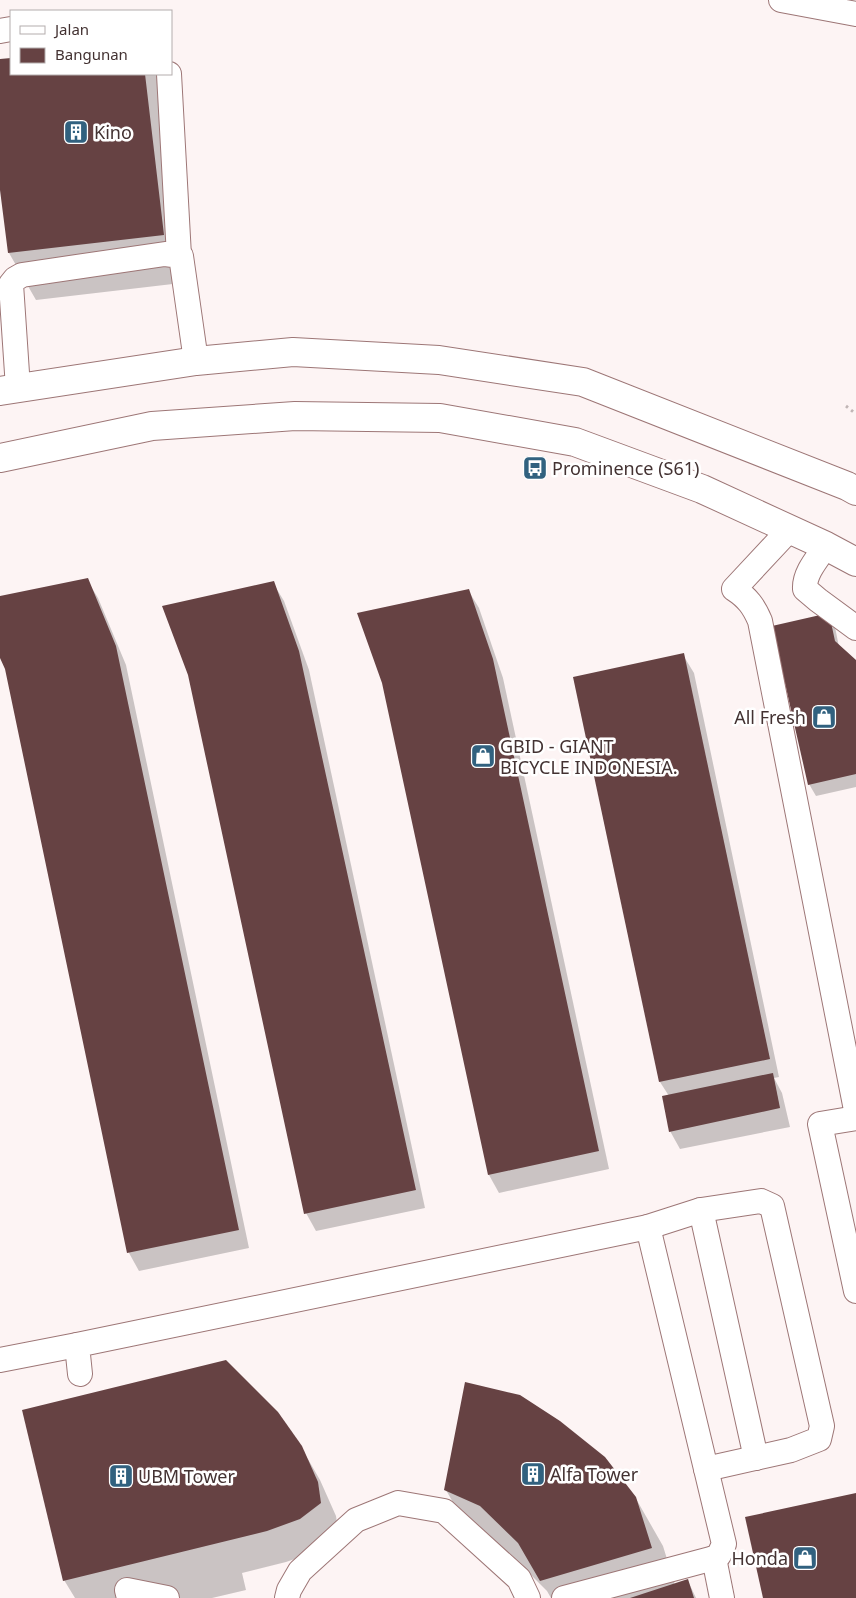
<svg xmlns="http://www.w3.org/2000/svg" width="856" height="1598" viewBox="0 0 856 1598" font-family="'Noto Sans',sans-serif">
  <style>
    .shadow { fill: #0003 }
    .building { fill: #664243 }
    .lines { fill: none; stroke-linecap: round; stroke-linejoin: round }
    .minor-casing { stroke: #9d7676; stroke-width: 26 }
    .major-casing { stroke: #9d7676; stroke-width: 30 }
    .path { stroke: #c1b6b6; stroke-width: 3; stroke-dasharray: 2.5 4; stroke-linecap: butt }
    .minor { stroke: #fff; stroke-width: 24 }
    .major { stroke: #fff; stroke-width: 28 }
    .labels { text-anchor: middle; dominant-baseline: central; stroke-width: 5; stroke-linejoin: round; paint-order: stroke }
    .poi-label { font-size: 18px; fill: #433232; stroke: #fff; text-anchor: start }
  </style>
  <rect width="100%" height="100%" fill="#fdf4f4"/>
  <g class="shadow">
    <polygon points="11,59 11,74 158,74 190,282 36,300 9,253 0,179 0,60"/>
    <polygon points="87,580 98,598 126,665 249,1248 139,1271 129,1253 6,669 0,655 0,598"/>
    <polygon points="273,583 284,601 309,670 425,1208 316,1231 306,1213"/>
    <polygon points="468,590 479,608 503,678 609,1169 499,1193 489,1175 383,683"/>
    <polygon points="828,615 835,627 839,647 856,662 856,787 816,796 809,784"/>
    <polygon points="683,655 694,673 779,1077 774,1078 782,1093 790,1127 680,1149 670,1131 669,1096 660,1082 574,678"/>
    <polygon points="301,1447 320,1480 336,1516 339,1536 318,1551 286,1562 242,1573 246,1590 212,1598 75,1598 64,1580"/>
    <polygon points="446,1490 635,1497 663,1546 675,1585 688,1581 696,1598 551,1598 547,1591 509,1553 473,1538"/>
  </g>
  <g class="building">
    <polygon points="11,58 11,74 145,74 164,235 8,253 0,190 0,59"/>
    <polygon points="88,578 116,646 239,1230 127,1253 5,669 0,658 0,596"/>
    <polygon points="274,581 299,651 416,1190 304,1214 188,675 162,606"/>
    <polygon points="469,589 493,659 599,1151 488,1175 382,683 357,613"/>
    <polygon points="829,613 835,641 856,660 856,774 808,785 772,626"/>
    <polygon points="684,653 770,1059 659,1082 573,677"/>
    <polygon points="773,1073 780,1108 669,1132 662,1096"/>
    <polygon points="226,1360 278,1412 302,1446 318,1482 321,1503 300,1519 267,1531 63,1581 22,1410"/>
    <polygon points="465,1382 520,1395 560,1421 605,1457 636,1497 652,1548 540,1581 518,1543 480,1506 444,1490"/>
    <polygon points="856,1493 856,1598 763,1598 745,1517"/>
    <polygon points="688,1579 694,1598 630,1598"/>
  </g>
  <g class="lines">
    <defs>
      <g id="minor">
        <polyline points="781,0 856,14"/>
        <polyline points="0,31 11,29"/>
        <polyline points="169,74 179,256"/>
        <polyline points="18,388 11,284 15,279 22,275 165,254 181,256 196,361"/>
        <path d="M790,529L734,589C748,598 754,607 760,621L856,1110"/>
        <path d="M826,546C818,558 804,573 805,589L818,600L856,628"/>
        <polyline points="856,1118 820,1124 856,1291"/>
        <polyline points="701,1210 756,1458"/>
        <polyline points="648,1227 701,1210 761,1201 772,1206 822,1426 819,1439 791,1450 706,1469"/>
        <polyline points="0,1360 77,1345"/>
        <polyline points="80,1374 77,1345 648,1227 724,1544 719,1555 714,1558 564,1598"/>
        <polyline points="714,1558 722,1598"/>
        <polyline points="129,1598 127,1590 167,1598"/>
        <polyline points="287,1598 289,1590 300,1571 356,1520 398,1503 444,1511 519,1579 528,1598"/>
      </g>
      <g id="major">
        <polyline points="0,391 196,361 293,352 439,360 583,382 847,486 856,491"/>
        <polyline points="0,458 152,426 295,416 440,418 575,442 702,489 826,546 856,562"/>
      </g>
    </defs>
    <use href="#minor" class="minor-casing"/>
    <use href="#major" class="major-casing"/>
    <polyline class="path" points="846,406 856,414"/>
    <use href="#minor" class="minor"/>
    <use href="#major" class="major"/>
  </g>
  <defs>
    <symbol id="building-square" viewBox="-11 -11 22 22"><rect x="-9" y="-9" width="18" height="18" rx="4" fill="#31617f" stroke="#fff"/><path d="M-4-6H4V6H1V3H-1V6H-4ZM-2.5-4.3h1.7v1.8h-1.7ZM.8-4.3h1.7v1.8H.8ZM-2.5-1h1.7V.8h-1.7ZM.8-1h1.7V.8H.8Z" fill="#fff"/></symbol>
    <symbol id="bus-square" viewBox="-11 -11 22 22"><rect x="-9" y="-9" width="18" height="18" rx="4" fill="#31617f" stroke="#fff"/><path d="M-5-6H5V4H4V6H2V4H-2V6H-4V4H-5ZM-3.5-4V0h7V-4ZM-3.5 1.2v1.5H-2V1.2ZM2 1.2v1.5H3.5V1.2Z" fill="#fff"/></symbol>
    <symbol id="shop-square" viewBox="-11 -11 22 22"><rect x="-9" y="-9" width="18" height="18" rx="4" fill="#31617f" stroke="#fff"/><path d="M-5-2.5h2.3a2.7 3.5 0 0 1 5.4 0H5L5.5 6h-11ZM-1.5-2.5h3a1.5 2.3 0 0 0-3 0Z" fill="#fff"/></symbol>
  </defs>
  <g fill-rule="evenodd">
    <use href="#building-square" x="62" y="118" width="28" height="28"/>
    <use href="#bus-square" x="521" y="454" width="28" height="28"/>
    <use href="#shop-square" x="810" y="703" width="28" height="28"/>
    <use href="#shop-square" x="469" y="742" width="28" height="28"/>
    <use href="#building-square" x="519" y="1460" width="28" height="28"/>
    <use href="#building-square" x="107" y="1462" width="28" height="28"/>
    <use href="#shop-square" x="791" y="1544" width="28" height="28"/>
  </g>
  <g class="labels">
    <g class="poi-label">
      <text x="94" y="132">Kino</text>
      <text x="552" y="468">Prominence (S61)</text>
      <text x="806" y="717" text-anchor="end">All Fresh</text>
      <text x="500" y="746">GBID - GIANT<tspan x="500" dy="21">BICYCLE INDONESIA.</tspan></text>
      <text x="550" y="1474">Alfa Tower</text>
      <text x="138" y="1476">UBM Tower</text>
      <text x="788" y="1558" text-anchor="end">Honda</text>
    </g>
  </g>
  <rect x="10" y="10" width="162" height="65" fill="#ffffff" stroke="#b4adad"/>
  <rect x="20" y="26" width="25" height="8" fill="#ffffff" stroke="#b4adad"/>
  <text x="55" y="35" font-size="15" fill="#433232">Jalan</text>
  <rect x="20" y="48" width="25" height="15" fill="#664243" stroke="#b4adad"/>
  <text x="55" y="60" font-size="15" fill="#433232">Bangunan</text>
</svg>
